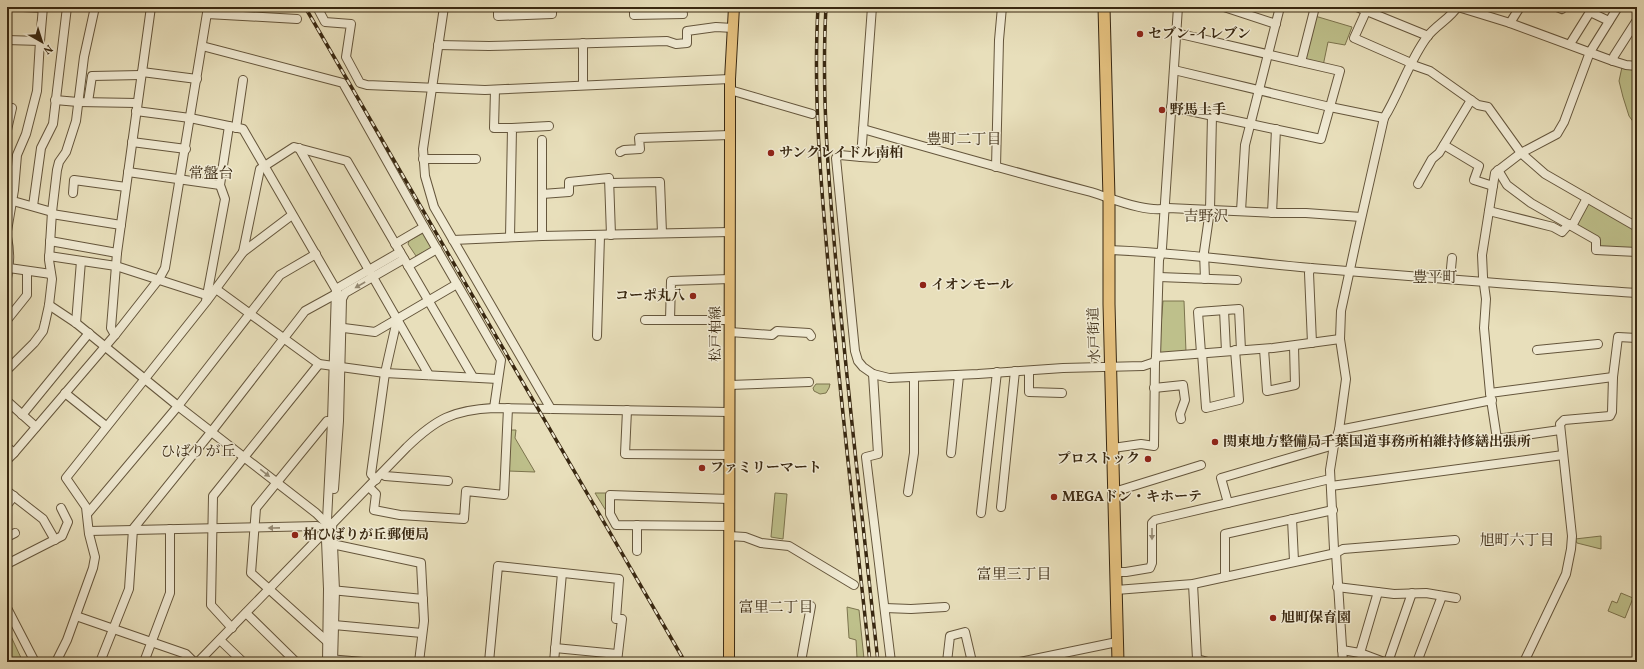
<svg xmlns="http://www.w3.org/2000/svg" width="1644" height="669" viewBox="0 0 1644 669" font-family="Vollkorn,'Noto Serif JP',serif">
  <style>
    .green { fill: #bec08b; stroke: #7c744e }
    .lines { fill: none; stroke-linecap: round; stroke-linejoin: round }
    .minor-casing { stroke: #65563c; stroke-width: 10 }
    .major-casing { stroke: #392811; stroke-width: 12 }
    .highway-casing { stroke: #392811; stroke-width: 13 }
    .minor { stroke: #f0ead3; stroke-width: 8 }
    .major { stroke: #e4c07e; stroke-width: 10 }
    .highway { stroke: #e4c07e; stroke-width: 11 }
    .rail-casing { stroke: #392811; stroke-width: 3.5 }
    .rail { stroke: #f0ead3; stroke-width: 2; stroke-dasharray: 6; stroke-linecap: butt }
    .oneway { fill: #948972 }
    .poi-dot { fill: #8f2418; stroke: #f0ead3; stroke-width: 1.5 }
    .labels { text-anchor: middle; dominant-baseline: central; stroke-width: 3; stroke-linejoin: round; paint-order: stroke }
    .poi-label { font-size: 14px; font-weight: bold; fill: #392811; stroke: #f0ead3; text-anchor: start }
    .street-label { font-size: 14px; fill: #392811; stroke: #f0ead3 }
    .neighbourhood-label { font-size: 15px; fill: #392811; stroke: #f0ead3 }
  </style>
  <rect width="100%" height="100%" fill="#e8dfbb"/>
  <filter id="stains"><feTurbulence type="fractalNoise" baseFrequency=".005" numOctaves="4"/><feColorMatrix values="0 0 0 0 .2 0 0 0 0 .09 0 0 0 0 .02 0 0 0 .5 -.17"/></filter>
  <radialGradient id="worn" r=".72"><stop offset=".6" stop-color="#630" stop-opacity="0"/><stop offset="1" stop-color="#630" stop-opacity=".3"/></radialGradient>
  <g class="green">
    <polygon points="1315,16 1352,27 1345,45 1328,42 1323,66 1304,59"/>
    <polygon points="1622,67 1637,68 1637,127 1629,116 1623,97 1619,81"/>
    <polygon points="1589,203 1634,229 1637,233 1637,250 1600,248 1576,225 1587,204"/>
    <polygon points="425,232 433,247 416,256 408,244 409,241"/>
    <polygon points="1163,301 1184,301 1186,352 1163,355 1159,351"/>
    <polygon points="816,384 830,384 829,388 826,393 820,394 814,391 813,388"/>
    <polygon points="511,430 516,430 515,438 535,472 508,471 509,432"/>
    <polygon points="595,493 608,493 608,514"/>
    <polygon points="775,493 787,494 783,539 771,537"/>
    <polygon points="1601,536 1601,549 1577,543 1575,539"/>
    <polygon points="1621,593 1633,598 1625,618 1608,611 1612,601 1617,603"/>
    <polygon points="847,607 859,610 864,659 857,658 856,640 849,638"/>
    <polygon points="7,628 23,662 7,662"/>
  </g>
  <g class="lines">
    <defs>
      <g id="minor">
        <polyline points="23,7 43,8"/>
        <polyline points="317,7 325,22 351,24 346,57 360,83 367,85 485,90 730,79"/>
        <polyline points="444,7 423,149 425,176 434,207 551,409"/>
        <polyline points="498,7 498,16 552,14 552,7 560,7"/>
        <polyline points="634,7 634,15 683,14"/>
        <polyline points="872,7 861,157 840,155 836,158 855,351 858,361 863,367 873,374 889,378 978,374 1063,368 1143,366 1155,362"/>
        <polyline points="1224,7 1276,24"/>
        <polyline points="1357,7 1428,36"/>
        <polyline points="1368,7 1354,38 1411,63"/>
        <polyline points="1458,7 1510,23 1613,61 1626,65 1637,66"/>
        <polyline points="1557,7 1562,9 1563,7"/>
        <polyline points="207,14 297,19"/>
        <polyline points="1510,23 1520,7"/>
        <polyline points="7,40 40,41"/>
        <polyline points="583,43 583,85"/>
        <polyline points="1570,44 1590,12 1609,21"/>
        <polyline points="438,45 489,46 667,41 676,44 687,43 687,31 716,27 733,28"/>
        <polyline points="202,46 343,83 424,227 501,360 494,408"/>
        <polyline points="1613,61 1614,56 1637,20"/>
        <polyline points="1301,62 1315,7"/>
        <polyline points="1410,64 1430,71 1478,105 1488,107 1521,153 1545,174 1637,227"/>
        <polyline points="1174,70 1330,107 1384,118"/>
        <polyline points="142,72 197,79"/>
        <polyline points="495,90 494,128 512,128"/>
        <polyline points="730,90 812,114"/>
        <polyline points="55,100 78,102 137,103"/>
        <polyline points="88,102 92,76 141,75"/>
        <polyline points="1171,107 1321,139 1340,71 1176,33"/>
        <polyline points="7,108 12,108 7,130"/>
        <polyline points="136,111 190,118 243,129 338,293"/>
        <polyline points="236,128 243,80"/>
        <path d="M863,129C939,151 1014,172 1091,192C1111,198 1148,214 1168,208L1276,213H1306L1361,217"/>
        <polyline points="542,140 542,236"/>
        <polyline points="132,142 186,149"/>
        <polyline points="1444,145 1479,166 1474,180 1493,186"/>
        <polyline points="299,148 429,375"/>
        <polyline points="620,152 624,150 640,149 639,138 730,135"/>
        <polyline points="861,157 876,158"/>
        <polyline points="423,159 476,159"/>
        <polyline points="996,167 999,40 1002,7"/>
        <polyline points="1498,170 1507,185 1531,203 1596,240 1596,250 1637,252"/>
        <polyline points="128,172 220,185"/>
        <polyline points="610,183 660,182 662,233"/>
        <polyline points="1418,184 1432,159 1439,153 1471,100"/>
        <polyline points="73,193 74,180 126,187"/>
        <polyline points="542,194 569,192 569,182 609,178 611,235"/>
        <polyline points="13,201 52,212"/>
        <polyline points="33,206 41,148 53,124 67,7"/>
        <polyline points="1241,211 1245,145 1280,7"/>
        <polyline points="1489,211 1553,227 1562,232 1569,224"/>
        <polyline points="1272,213 1276,129"/>
        <polyline points="52,214 121,225"/>
        <polyline points="1572,226 1587,198"/>
        <polyline points="7,231 14,190 17,155 26,134 37,91 40,41 43,7"/>
        <path d="M7,237C10,251 10,264 7,278"/>
        <polyline points="510,237 512,128 549,126"/>
        <polyline points="453,240 542,236 730,232"/>
        <polyline points="50,241 117,253"/>
        <polyline points="395,244 424,227"/>
        <path d="M1108,250C1176,252 1243,262 1311,268C1419,277 1528,286 1637,293"/>
        <polyline points="243,252 260,169 294,147 347,161 473,377"/>
        <polyline points="49,256 116,266 206,295"/>
        <polyline points="408,266 437,249"/>
        <polyline points="9,268 51,274"/>
        <polyline points="1311,268 1309,273 1312,343"/>
        <polyline points="1159,277 1237,280"/>
        <polyline points="1205,279 1204,252 1210,210 1212,115"/>
        <polyline points="1450,279 1452,258"/>
        <polyline points="216,289 319,364 385,373 498,379"/>
        <polyline points="206,301 225,199 220,185 229,126"/>
        <polyline points="49,305 76,323 178,406 316,513 327,524"/>
        <polyline points="1224,310 1226,351"/>
        <polyline points="7,320 27,295 27,271"/>
        <polyline points="645,320 730,320"/>
        <polyline points="670,320 671,281 730,279"/>
        <polyline points="76,323 81,261"/>
        <polyline points="336,327 375,332 457,284"/>
        <polyline points="730,332 772,335 777,331 809,333 811,336"/>
        <polyline points="115,335 111,328 117,253 151,7"/>
        <polyline points="597,336 600,236"/>
        <polyline points="1264,349 1267,391 1295,385 1294,346"/>
        <polyline points="1537,350 1598,344"/>
        <polyline points="1201,353 1198,312 1239,309 1241,350"/>
        <polyline points="1202,353 1206,408 1239,400 1235,350"/>
        <polyline points="1156,357 1273,348 1340,339"/>
        <polyline points="7,366 9,368 34,343 43,331 45,323 49,305 52,279 49,260 52,212 57,170 59,162 66,152 76,121 84,57 95,7"/>
        <polyline points="1029,371 1029,392 1062,393"/>
        <polyline points="873,374 878,454 866,457 891,662"/>
        <polyline points="730,385 809,382"/>
        <polyline points="1154,388 1183,385 1185,400 1180,414 1181,419"/>
        <polyline points="65,393 106,426"/>
        <polyline points="1490,393 1613,377"/>
        <polyline points="7,401 36,427"/>
        <polyline points="627,410 625,454 730,455"/>
        <polyline points="22,415 89,333"/>
        <polyline points="1339,430 1492,400"/>
        <polyline points="1560,430 1497,439 1490,393 1484,328 1486,299 1483,277 1482,255 1495,173 1521,153 1557,134 1564,122 1590,52 1618,7"/>
        <polyline points="7,447 14,453 7,460"/>
        <polyline points="1113,448 1141,444 1154,446 1155,362 1156,357 1159,260 1162,248 1178,7"/>
        <polyline points="14,453 115,335 159,279 165,268 208,7"/>
        <polyline points="951,453 959,375"/>
        <polyline points="382,473 385,476 448,481"/>
        <polyline points="376,480 371,474 385,373 397,320"/>
        <polyline points="1331,486 1563,455"/>
        <polyline points="369,487 376,494 374,510 400,515 464,519 466,491 504,495 508,408"/>
        <polyline points="334,489 339,421 342,299 345,293 404,259"/>
        <polyline points="7,491 43,519 55,540"/>
        <polyline points="908,492 914,453 914,377"/>
        <polyline points="1114,492 1201,465"/>
        <polyline points="1228,503 1221,478 1334,445"/>
        <polyline points="7,505 14,496"/>
        <polyline points="1001,507 1015,371"/>
        <polyline points="88,513 178,406 280,275 316,254"/>
        <polyline points="981,513 997,372"/>
        <polyline points="1292,519 1294,561"/>
        <polyline points="332,523 335,590 333,662"/>
        <polyline points="729,526 616,525 610,514 610,495 729,499"/>
        <polyline points="89,531 317,526 327,531"/>
        <polyline points="729,536 745,537 761,543 789,546 854,585"/>
        <polyline points="7,537 15,533"/>
        <polyline points="332,544 421,563 424,621 419,662"/>
        <polyline points="637,551 637,525"/>
        <polyline points="7,564 62,536 68,522 61,508"/>
        <polyline points="1115,572 1126,572 1150,568 1152,563 1152,523 1155,520 1330,479"/>
        <polyline points="1225,577 1225,534 1333,510"/>
        <polyline points="1193,584 1197,659 1208,662"/>
        <polyline points="1337,587 1394,594 1426,593 1456,598"/>
        <polyline points="331,590 423,599"/>
        <polyline points="1116,590 1193,584 1336,553 1343,549 1455,540"/>
        <polyline points="7,608 35,662"/>
        <polyline points="885,608 911,609 945,607"/>
        <polyline points="246,613 296,662"/>
        <polyline points="76,616 186,654 194,662"/>
        <polyline points="334,625 422,633"/>
        <polyline points="232,628 211,605 213,496 319,364"/>
        <polyline points="220,640 243,662"/>
        <polyline points="330,644 251,573 256,508 327,421 337,421"/>
        <polyline points="555,648 617,654"/>
        <polyline points="1342,650 1360,653 1384,662"/>
        <polyline points="1360,653 1378,592"/>
        <polyline points="802,656 811,606"/>
        <polyline points="328,659 363,662"/>
        <polyline points="56,662 67,640 93,568 95,557 89,534 86,507 66,478 206,302 243,252 292,215"/>
        <polyline points="100,662 129,589 133,529 212,431 305,311 336,294"/>
        <polyline points="144,662 170,593 170,529"/>
        <path d="M198,662L407,447C436,419 453,410 494,408L729,412"/>
        <polyline points="327,662 328,589 326,540 332,421 336,289 400,252"/>
        <polyline points="489,662 498,566 619,579 616,619 622,619 617,662"/>
        <polyline points="554,662 562,573"/>
        <polyline points="947,662 950,636 965,632 972,662"/>
        <polyline points="1020,662 1117,642"/>
        <path d="M1343,662L1336,553L1334,549L1330,470L1334,445L1339,430L1346,379L1340,339L1341,311L1357,237L1384,118C1400,92 1409,61 1427,37C1435,26 1452,17 1457,7"/>
        <polyline points="1388,662 1412,593"/>
        <polyline points="1417,662 1442,596"/>
        <polyline points="1524,662 1566,574 1571,549 1572,536 1560,424 1564,420 1610,416 1612,412 1613,377 1618,337 1637,338"/>
      </g>
      <polyline id="major" points="729,662 730,135 730,79 734,7"/>
      <polyline id="highway" points="1104,7 1109,198 1109,304 1118,662"/>
    </defs>
    <use href="#minor" class="minor-casing"/>
    <use href="#major" class="major-casing"/>
    <use href="#highway" class="highway-casing"/>
    <use href="#minor" class="minor"/>
    <use href="#major" class="major"/>
    <use href="#highway" class="highway"/>
    <defs>
      <g id="rail">
        <polyline points="305,7 685,662"/>
        <path d="M818,7C813,96 821,186 829,274C841,404 856,533 870,662"/>
        <path d="M826,7C821,96 829,186 837,274C849,404 864,533 878,662"/>
      </g>
    </defs>
    <use href="#rail" class="rail-casing"/>
    <use href="#rail" class="rail"/>
  </g>
  <defs><path id="oneway-solid" d="M-6-.8H1V-3.2L6.5 0L1 3.2V.8H-6Z"/></defs>
  <g class="oneway">
    <use href="#oneway-solid" transform="translate(360 285) rotate(150)"/>
    <use href="#oneway-solid" transform="translate(265 473) rotate(38)"/>
    <use href="#oneway-solid" transform="translate(274 528) rotate(179)"/>
    <use href="#oneway-solid" transform="translate(1152 534) rotate(90)"/>
  </g>
  <g class="poi-dot">
    <circle cx="1140" cy="34" r="4"/>
    <circle cx="1162" cy="110" r="4"/>
    <circle cx="771" cy="153" r="4"/>
    <circle cx="923" cy="285" r="4"/>
    <circle cx="693" cy="296" r="4"/>
    <circle cx="1215" cy="442" r="4"/>
    <circle cx="1148" cy="459" r="4"/>
    <circle cx="702" cy="468" r="4"/>
    <circle cx="1054" cy="497" r="4"/>
    <circle cx="295" cy="535" r="4"/>
    <circle cx="1273" cy="618" r="4"/>
  </g>
  <g class="labels">
    <g class="poi-label">
      <text x="1148" y="34">セブン-イレブン</text>
      <text x="1170" y="110">野馬土手</text>
      <text x="779" y="153">サンクレイドル南柏</text>
      <text x="931" y="285">イオンモール</text>
      <text x="685" y="296" text-anchor="end">コーポ丸八</text>
      <text x="1223" y="442">関東地方整備局千葉国道事務所柏維持修繕出張所</text>
      <text x="1140" y="459" text-anchor="end">プロストック</text>
      <text x="710" y="468">ファミリーマート</text>
      <text x="1062" y="497">MEGAドン・キホーテ</text>
      <text x="303" y="535">柏ひばりが丘郵便局</text>
      <text x="1281" y="618">旭町保育園</text>
    </g>
    <g class="street-label">
      <text transform="translate(716 334) rotate(-90)">松戸柏線</text>
      <text transform="translate(1095 335) rotate(-92)">水戸街道</text>
    </g>
    <g class="neighbourhood-label">
      <text x="964" y="140">豊町二丁目</text>
      <text x="211" y="174">常盤台</text>
      <text x="1206" y="217">吉野沢</text>
      <text x="1435" y="278">豊平町</text>
      <text x="198" y="452">ひばりが丘</text>
      <text x="1517" y="541">旭町六丁目</text>
      <text x="1014" y="575">富里三丁目</text>
      <text x="776" y="608">富里二丁目</text>
    </g>
  </g>
  <rect width="1644" height="669" fill="none" stroke="#e8dfbb" stroke-width="24"/>
  <rect x="8" y="8" width="1628" height="653" fill="none" stroke="#392811" stroke-width="2"/>
  <rect x="12" y="12" width="1620" height="645" fill="none" stroke="#392811"/>
  <g transform="translate(42 42) rotate(141)" stroke="#f0ead3" stroke-width="3" paint-order="stroke">
  <path d="M0-3L7 15L0 10L-7 15Z" fill="#392811"/>
  <text y="-6" font-size="11" font-weight="bold" text-anchor="middle" fill="#392811">N</text>
  </g>
  <rect width="100%" height="100%" filter="url(#stains)"/>
  <rect width="100%" height="100%" fill="url(#worn)"/>
</svg>
